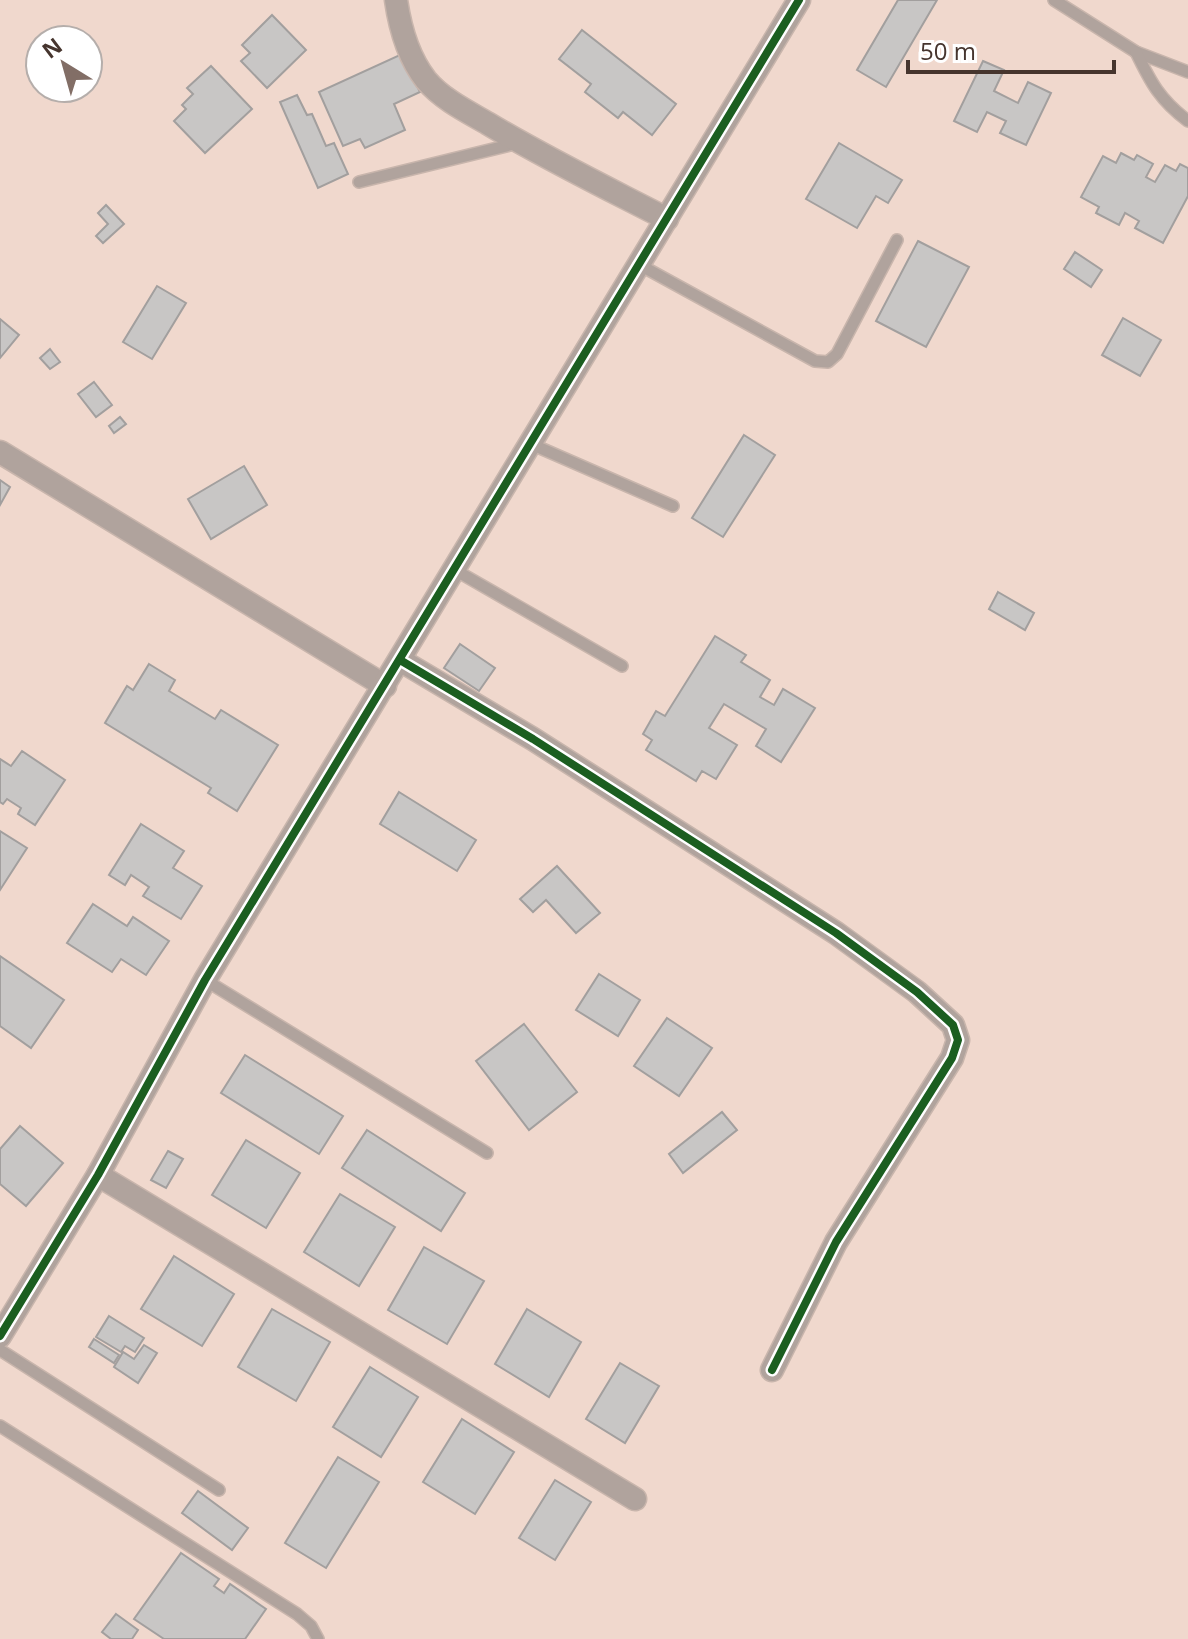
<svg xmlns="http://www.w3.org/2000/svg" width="1188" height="1639" viewBox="0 0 1188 1639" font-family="'Open Sans',sans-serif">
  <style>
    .building { fill: #c8c6c5; stroke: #a29f9e; stroke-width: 2 }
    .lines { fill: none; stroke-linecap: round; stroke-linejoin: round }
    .lane-casing { stroke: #c8b5ac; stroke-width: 14 }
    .street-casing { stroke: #c8b5ac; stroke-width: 25 }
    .lane { stroke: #b0a39d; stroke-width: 11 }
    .street { stroke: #b0a39d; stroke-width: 22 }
    .cycleway-casing { stroke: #fff; stroke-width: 13 }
    .cycleway { stroke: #1b5e20; stroke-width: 8 }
  </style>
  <rect width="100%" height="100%" fill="#f0d8cd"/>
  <g class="building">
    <polygon points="898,0 937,0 886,87 857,70"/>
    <polygon points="272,15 306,50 267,88 241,61 250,53 242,45"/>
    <polygon points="582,30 676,104 652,135 623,112 618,118 585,92 591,84 559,59"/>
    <polygon points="402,54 420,92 394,104 405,130 365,148 360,139 343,146 319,92"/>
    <polygon points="983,61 1004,70 994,91 1018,103 1028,82 1051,93 1026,145 1000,133 1006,121 987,112 977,132 954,121"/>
    <polygon points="211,66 252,109 205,153 174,121 186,109 182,105 193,94 187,88"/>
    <polygon points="297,95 307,115 312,114 326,146 334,143 348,174 318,188 280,102"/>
    <polygon points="839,143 902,180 888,203 876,196 857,228 806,199"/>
    <polygon points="1121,153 1134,160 1137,155 1153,164 1146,177 1155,182 1165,165 1176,171 1180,164 1188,168 1188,196 1163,243 1135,228 1139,221 1125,213 1119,225 1096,213 1099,207 1081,197 1103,156 1116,163"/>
    <polygon points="106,205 124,224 103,243 96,236 108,224 98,213"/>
    <polygon points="918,241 969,267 926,347 876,321"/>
    <polygon points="1075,252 1102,270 1091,287 1064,269"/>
    <polygon points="157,286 186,303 152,359 123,342"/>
    <polygon points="1123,318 1161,340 1140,376 1102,355"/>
    <polygon points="0,319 19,335 0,358"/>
    <polygon points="50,349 60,362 50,369 40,358"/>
    <polygon points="94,382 112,405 96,417 78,394"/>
    <polygon points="120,417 126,424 114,433 109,426"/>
    <polygon points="744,435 775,455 723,537 692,518"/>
    <polygon points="244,466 267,505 211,539 188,499"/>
    <polygon points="0,480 10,487 0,505"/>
    <polygon points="998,592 1034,613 1025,630 989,609"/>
    <polygon points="715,636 746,655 741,662 770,680 760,697 774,705 783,689 815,708 781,762 756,746 766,729 724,704 709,728 737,745 716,779 702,771 696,781 646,750 652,740 643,734 656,711 665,716"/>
    <polygon points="460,644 495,668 479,691 444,668"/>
    <polygon points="149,664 175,680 169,691 215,719 221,710 278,745 237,811 208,793 211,788 105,723 127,686 133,690"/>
    <polygon points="22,751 65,780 35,825 18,814 21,808 7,799 3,804 0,802 0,759 11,766"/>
    <polygon points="399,792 476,840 457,871 380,824"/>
    <polygon points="141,824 184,851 173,868 202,886 181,919 143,896 149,887 131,875 125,885 109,875"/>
    <polygon points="0,831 27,848 0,890"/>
    <polygon points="557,866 600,913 576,933 546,900 533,912 520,899"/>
    <polygon points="93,904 127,926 133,917 169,941 146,975 121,959 112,972 67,943"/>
    <polygon points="0,956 64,1000 31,1048 0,1026"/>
    <polygon points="599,974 640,1000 618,1036 576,1010"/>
    <polygon points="667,1018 712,1048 679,1096 634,1066"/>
    <polygon points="524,1024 577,1092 529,1130 476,1061"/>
    <polygon points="245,1055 343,1116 319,1154 221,1093"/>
    <polygon points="722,1112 737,1130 683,1173 669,1154"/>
    <polygon points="20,1126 63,1163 26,1206 0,1184 0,1149"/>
    <polygon points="367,1130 465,1193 441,1231 342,1168"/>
    <polygon points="246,1140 300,1173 266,1228 212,1195"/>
    <polygon points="168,1151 183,1159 166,1188 151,1180"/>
    <polygon points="340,1194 395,1227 359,1286 304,1252"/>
    <polygon points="424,1247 484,1281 447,1344 388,1310"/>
    <polygon points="174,1256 234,1294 202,1346 141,1309"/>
    <polygon points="272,1309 330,1342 296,1401 238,1367"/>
    <polygon points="527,1309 581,1342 549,1397 495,1364"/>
    <polygon points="109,1316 144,1338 135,1352 125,1346 121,1352 96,1337"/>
    <polygon points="94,1339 119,1355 114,1363 89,1347"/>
    <polygon points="144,1345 157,1353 138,1383 114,1367 123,1352 134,1359"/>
    <polygon points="620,1363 659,1386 625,1443 586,1419"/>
    <polygon points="370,1367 418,1397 381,1457 333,1427"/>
    <polygon points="462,1419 514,1452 475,1514 423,1482"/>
    <polygon points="338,1457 379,1482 326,1568 285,1543"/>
    <polygon points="555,1480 591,1502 555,1560 519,1538"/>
    <polygon points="198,1491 248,1528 232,1550 182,1513"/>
    <polygon points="181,1553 219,1579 214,1586 224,1593 230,1584 266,1609 245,1639 164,1639 134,1619"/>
    <polygon points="116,1614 138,1630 132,1639 111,1639 102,1632"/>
  </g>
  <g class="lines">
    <defs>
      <g id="lane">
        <polyline points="1054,0 1136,52 1188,72"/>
        <path d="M1136,52C1151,83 1160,100 1188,121"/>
        <polyline points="359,182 518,143"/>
        <polyline points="638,264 815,361 828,362 837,354 897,240"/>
        <polyline points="531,444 673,506"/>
        <polyline points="455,570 622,666"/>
        <polyline points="205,980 487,1153"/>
        <polyline points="0,1350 219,1490"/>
        <polyline points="0,1426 297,1614 311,1626 318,1639"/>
      </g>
      <g id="street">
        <path d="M396,0C400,28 408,57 426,80C442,99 466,111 487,123C545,158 607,188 667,219"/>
        <polyline points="0,452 385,686"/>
        <polyline points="400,660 533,739 836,933 917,992 953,1025 958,1040 952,1058 836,1242 772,1370"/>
        <polyline points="98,1175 635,1499"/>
        <polyline points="0,1336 98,1175 205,980 799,0"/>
      </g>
    </defs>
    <use href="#lane" class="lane-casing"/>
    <use href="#street" class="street-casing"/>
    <use href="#lane" class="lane"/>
    <use href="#street" class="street"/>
    <defs>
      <g id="cycleway">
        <polyline points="400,660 533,739 836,933 917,992 953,1025 958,1040 952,1058 836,1242 772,1370"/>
        <polyline points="0,1336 98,1175 205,980 799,0"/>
      </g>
    </defs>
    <use href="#cycleway" class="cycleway-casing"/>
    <use href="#cycleway" class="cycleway"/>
  </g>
  <g transform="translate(64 64) rotate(323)"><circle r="38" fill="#ffffff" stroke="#b5aeab" stroke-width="2"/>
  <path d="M0-6L14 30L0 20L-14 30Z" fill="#826e66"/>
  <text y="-12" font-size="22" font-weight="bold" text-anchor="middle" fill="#46352e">N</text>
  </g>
  <path d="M908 60v12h206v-12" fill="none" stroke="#46352e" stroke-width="4"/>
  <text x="920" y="60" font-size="24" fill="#46352e" stroke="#ffffff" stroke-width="6" paint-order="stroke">50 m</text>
</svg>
